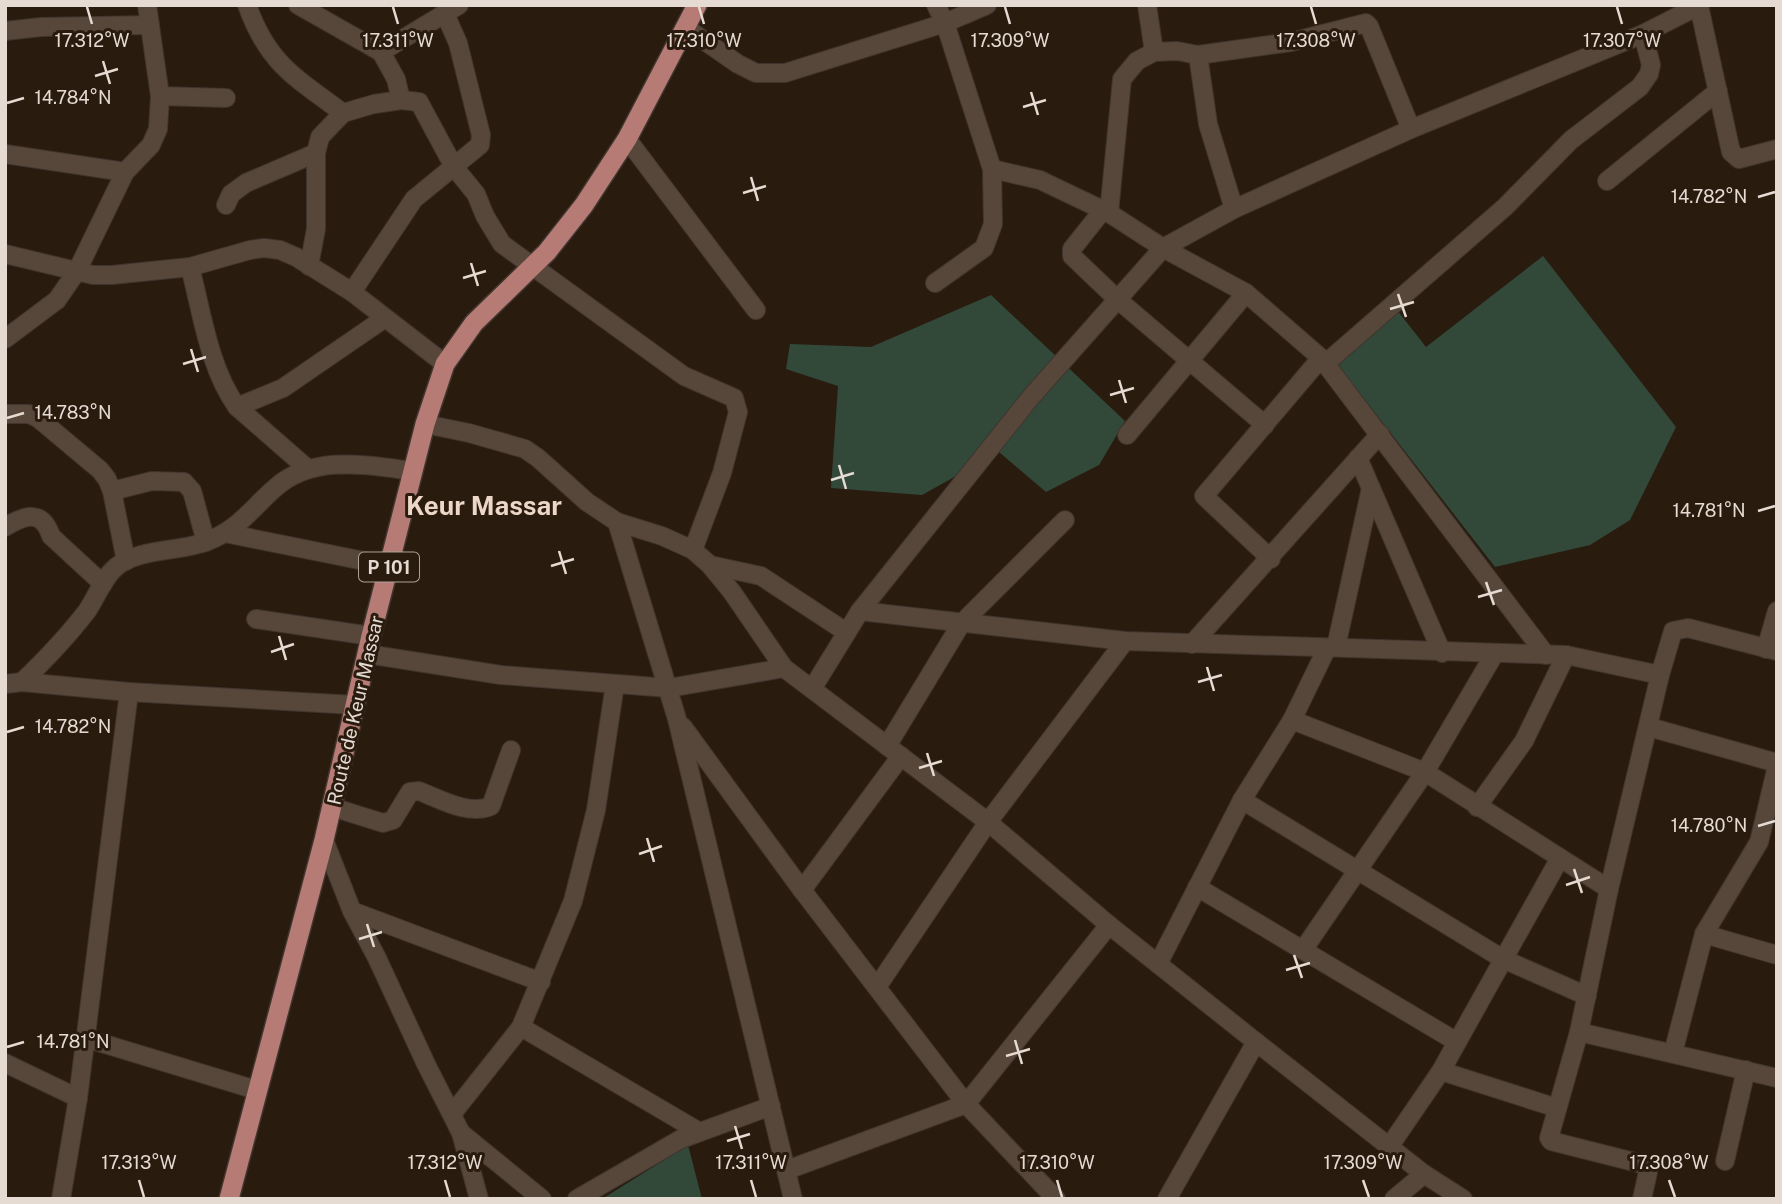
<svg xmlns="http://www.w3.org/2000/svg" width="1782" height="1204" viewBox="0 0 1782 1204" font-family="'Public Sans',sans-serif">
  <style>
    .green { fill: #32493a }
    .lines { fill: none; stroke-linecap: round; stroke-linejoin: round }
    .minor-casing { stroke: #40352e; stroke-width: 20 }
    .primary-casing { stroke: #40352e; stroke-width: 22 }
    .minor { stroke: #57473a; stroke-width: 18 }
    .primary { stroke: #b57b74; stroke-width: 19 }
    .ticks { fill: none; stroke: #e5dbd3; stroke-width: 2.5 }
    .labels { text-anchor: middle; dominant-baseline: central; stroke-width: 6; stroke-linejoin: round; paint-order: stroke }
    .shield { fill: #2a1b0f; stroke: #ada198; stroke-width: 2 }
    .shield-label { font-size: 18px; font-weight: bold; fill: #e5dbd3 }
    .street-label { font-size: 19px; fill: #e5dbd3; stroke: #2a1b0f }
    .district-label { font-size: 26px; font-weight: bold; fill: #ecd7c8; stroke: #2a1b0f }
    .ticks-label { font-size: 18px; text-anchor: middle; fill: #e5dbd3; stroke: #2a1b0f; stroke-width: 6; stroke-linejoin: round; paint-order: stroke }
  </style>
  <rect width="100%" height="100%" fill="#2a1b0f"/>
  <g class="green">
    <polygon points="1543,256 1676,427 1630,520 1590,545 1495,567 1333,359 1397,310 1426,347"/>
    <polygon points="991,295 1125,421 1099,465 1046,492 999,452 922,495 831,488 838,386 786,369 790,344 871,347"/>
    <polygon points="688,1145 702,1199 602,1199"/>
  </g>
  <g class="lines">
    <defs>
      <g id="minor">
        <path d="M247,5C268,64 295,77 343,113"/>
        <polyline points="298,5 381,52 396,79 401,100"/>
        <polyline points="1147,5 1154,52 1177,51 1198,55"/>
        <polyline points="1699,6 1731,152 1739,159 1777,149"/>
        <polyline points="686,28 738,64 756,73 785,73 945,23 987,5"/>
        <polyline points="5,31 41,27 150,25"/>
        <polyline points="381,52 459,5"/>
        <polyline points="160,96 226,98"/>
        <polyline points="627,139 756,310"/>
        <polyline points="5,154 125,172"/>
        <polyline points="992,169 1040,180 1109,213 1163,248 1246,293 1321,358 1546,655"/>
        <polyline points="1607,181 1718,91"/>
        <polyline points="226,205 231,194 246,183 316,153"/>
        <polyline points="1234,209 1208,124 1198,55 1291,42 1366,23 1369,26 1411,129"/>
        <polyline points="1103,210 1072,249 1072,256 1117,299 1265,425"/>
        <polyline points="1109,213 1122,79 1137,61 1154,52"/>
        <polyline points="5,254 93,275 112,275 190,267 250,250 264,248 280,250 296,257 352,292 445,364"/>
        <polyline points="309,266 316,229 316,153 320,137 343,113 374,104 401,100 419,102 454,167 476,194 485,216 502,244 684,376 734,398 738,412 722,473 693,550"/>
        <path d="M190,267C202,313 209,368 237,407L308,469"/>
        <polyline points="935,283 984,248 993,224 992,169 945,23 936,5"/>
        <polyline points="352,292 414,199 480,145 481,135 458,43 445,14"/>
        <polyline points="5,339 57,300 77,271 125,172 151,145 158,129 160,96 147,5"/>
        <polyline points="1326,363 1505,207 1571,140 1640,87 1649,74 1651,65 1643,34"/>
        <polyline points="237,407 283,388 385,318"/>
        <polyline points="5,414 29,414 38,418 100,470 107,479 112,491 126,561"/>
        <polyline points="425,424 469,433 525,449 538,458 587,502 617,522 677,719 793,1199"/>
        <polyline points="1127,435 1246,293"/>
        <polyline points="1358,458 1442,653"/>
        <polyline points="112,491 152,481 184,482 192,491 206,542"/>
        <polyline points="617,522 662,536 693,550 710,565 732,592 784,668 988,822 1109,925 1256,1042 1424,1174 1463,1199"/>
        <path d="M5,527C25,515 42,509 51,536L103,584"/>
        <polyline points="225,533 389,566"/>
        <polyline points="1271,559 1204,496 1321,358"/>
        <polyline points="710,565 761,576 846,632"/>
        <polyline points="860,611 1125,641 1566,655 1660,675"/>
        <polyline points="256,619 371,636"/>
        <polyline points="1192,644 1380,434"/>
        <polyline points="1336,647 1371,488"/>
        <polyline points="1766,649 1777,611"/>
        <polyline points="367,654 501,675 669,688 784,668"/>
        <path d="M22,682C46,659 67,637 87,611C97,596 103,578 116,567C138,548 182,552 208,541C240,528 251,509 275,488C313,454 366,465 413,471"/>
        <polyline points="5,684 22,682 129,692 355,705"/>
        <polyline points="812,689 860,611 1031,397 1163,248 1234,209 1411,129 1643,34 1700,5"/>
        <polyline points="1292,720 1425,772 1609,889"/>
        <polyline points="683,727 802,890 966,1104 1056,1199"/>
        <polyline points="1649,727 1777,763"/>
        <polyline points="887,746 961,624 1065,520"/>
        <polyline points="1242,800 1503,959 1587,996"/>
        <path d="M332,807L383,823L393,820L410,792L419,791C440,799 469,816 491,806L511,750"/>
        <polyline points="1477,807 1524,741 1566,655"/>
        <polyline points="324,840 352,911 377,958 426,1064 461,1133 479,1199"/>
        <polyline points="1197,887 1457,1042"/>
        <polyline points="802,890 901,756"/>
        <polyline points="352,911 541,982"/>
        <polyline points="1704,934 1777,955"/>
        <polyline points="1303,950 1425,772 1495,653"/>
        <polyline points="1158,964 1242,800 1292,720 1327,648"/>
        <polyline points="877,987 988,822 1125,641"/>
        <polyline points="521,1027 698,1131"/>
        <polyline points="1579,1032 1777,1078"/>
        <polyline points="85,1038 256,1090"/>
        <polyline points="1673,1053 1704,934 1759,842 1777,766"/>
        <polyline points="5,1063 78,1098"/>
        <polyline points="1441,1071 1557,1108"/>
        <polyline points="452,1114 521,1027 573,901 596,810 615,684"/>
        <polyline points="461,1133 542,1199"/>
        <polyline points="1389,1147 1441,1071 1560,858"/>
        <polyline points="1725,1161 1746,1070"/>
        <polyline points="787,1170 966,1104 1109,925"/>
        <polyline points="61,1199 78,1098 129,692"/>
        <polyline points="577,1199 681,1139 771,1106"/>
        <polyline points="1167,1199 1256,1042"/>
        <polyline points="1394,1199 1424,1174"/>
        <polyline points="1642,1199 1648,1172 1647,1167 1642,1164 1551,1141 1549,1138 1579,1032 1609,889 1660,675 1673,631 1688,628 1777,651"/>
      </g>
      <polyline id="primary" points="229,1199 324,840 371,636 425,424 445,364 474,323 547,252 584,205 627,139 697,5"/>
    </defs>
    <use href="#minor" class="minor-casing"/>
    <use href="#primary" class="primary-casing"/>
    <use href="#minor" class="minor"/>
    <use href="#primary" class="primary"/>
  </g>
  <path class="ticks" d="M87,7L92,24M393,7L398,24M699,7L704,24M1005,7L1010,24M1311,7L1316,24M1617,7L1622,24M103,61L110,84M95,76L118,69M1031,92L1038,115M7,103L24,98M1023,107L1046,100M751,177L758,201M743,193L766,186M1758,197L1775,192M471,263L478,286M463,278L486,271M1398,294L1406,317M1390,309L1414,302M191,349L198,372M183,364L206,357M1119,380L1126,403M1110,395L1134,388M7,418L24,413M839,465L846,489M831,480L854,473M1758,511L1775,506M559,551L566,574M551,566L574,559M1486,582L1494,605M1478,597L1502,590M279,636L286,660M271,652L294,644M1207,667L1214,691M1198,682L1222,675M7,732L24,727M927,753L934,776M919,768L942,761M1758,826L1775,821M647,838L654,862M639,854L662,846M1574,869L1582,893M1566,885L1590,877M367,924L374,947M359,939L382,932M1294,955L1302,978M1286,970L1310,963M1015,1040L1022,1064M7,1047L24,1042M1006,1056L1030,1049M735,1126L742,1149M727,1141L750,1134M139,1180L144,1197M445,1180L450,1197M751,1180L756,1197M1057,1180L1062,1197M1363,1180L1369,1197M1669,1180L1675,1197"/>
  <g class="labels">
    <rect class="shield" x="359" y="552.5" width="60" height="29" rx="5"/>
    <g class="shield-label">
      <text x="389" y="567">P 101</text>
    </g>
    <g class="street-label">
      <text transform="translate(355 710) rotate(-77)">Route de Keur Massar</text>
    </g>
    <g class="district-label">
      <text x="484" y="505">Keur Massar</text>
    </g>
  </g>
  <g class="ticks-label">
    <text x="92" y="47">17.312°W</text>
    <text x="398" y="47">17.311°W</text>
    <text x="704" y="47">17.310°W</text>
    <text x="1010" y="47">17.309°W</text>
    <text x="1316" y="47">17.308°W</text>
    <text x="1622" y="47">17.307°W</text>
    <text x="73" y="104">14.784°N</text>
    <text x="1709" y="203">14.782°N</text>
    <text x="73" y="419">14.783°N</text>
    <text x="1709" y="517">14.781°N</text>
    <text x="73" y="733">14.782°N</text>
    <text x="1709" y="832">14.780°N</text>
    <text x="73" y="1048">14.781°N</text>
    <text x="139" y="1169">17.313°W</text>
    <text x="445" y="1169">17.312°W</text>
    <text x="751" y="1169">17.311°W</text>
    <text x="1057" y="1169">17.310°W</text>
    <text x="1363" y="1169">17.309°W</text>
    <text x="1669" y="1169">17.308°W</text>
  </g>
  <rect width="1782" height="1204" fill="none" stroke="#e5dbd3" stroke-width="14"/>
</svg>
